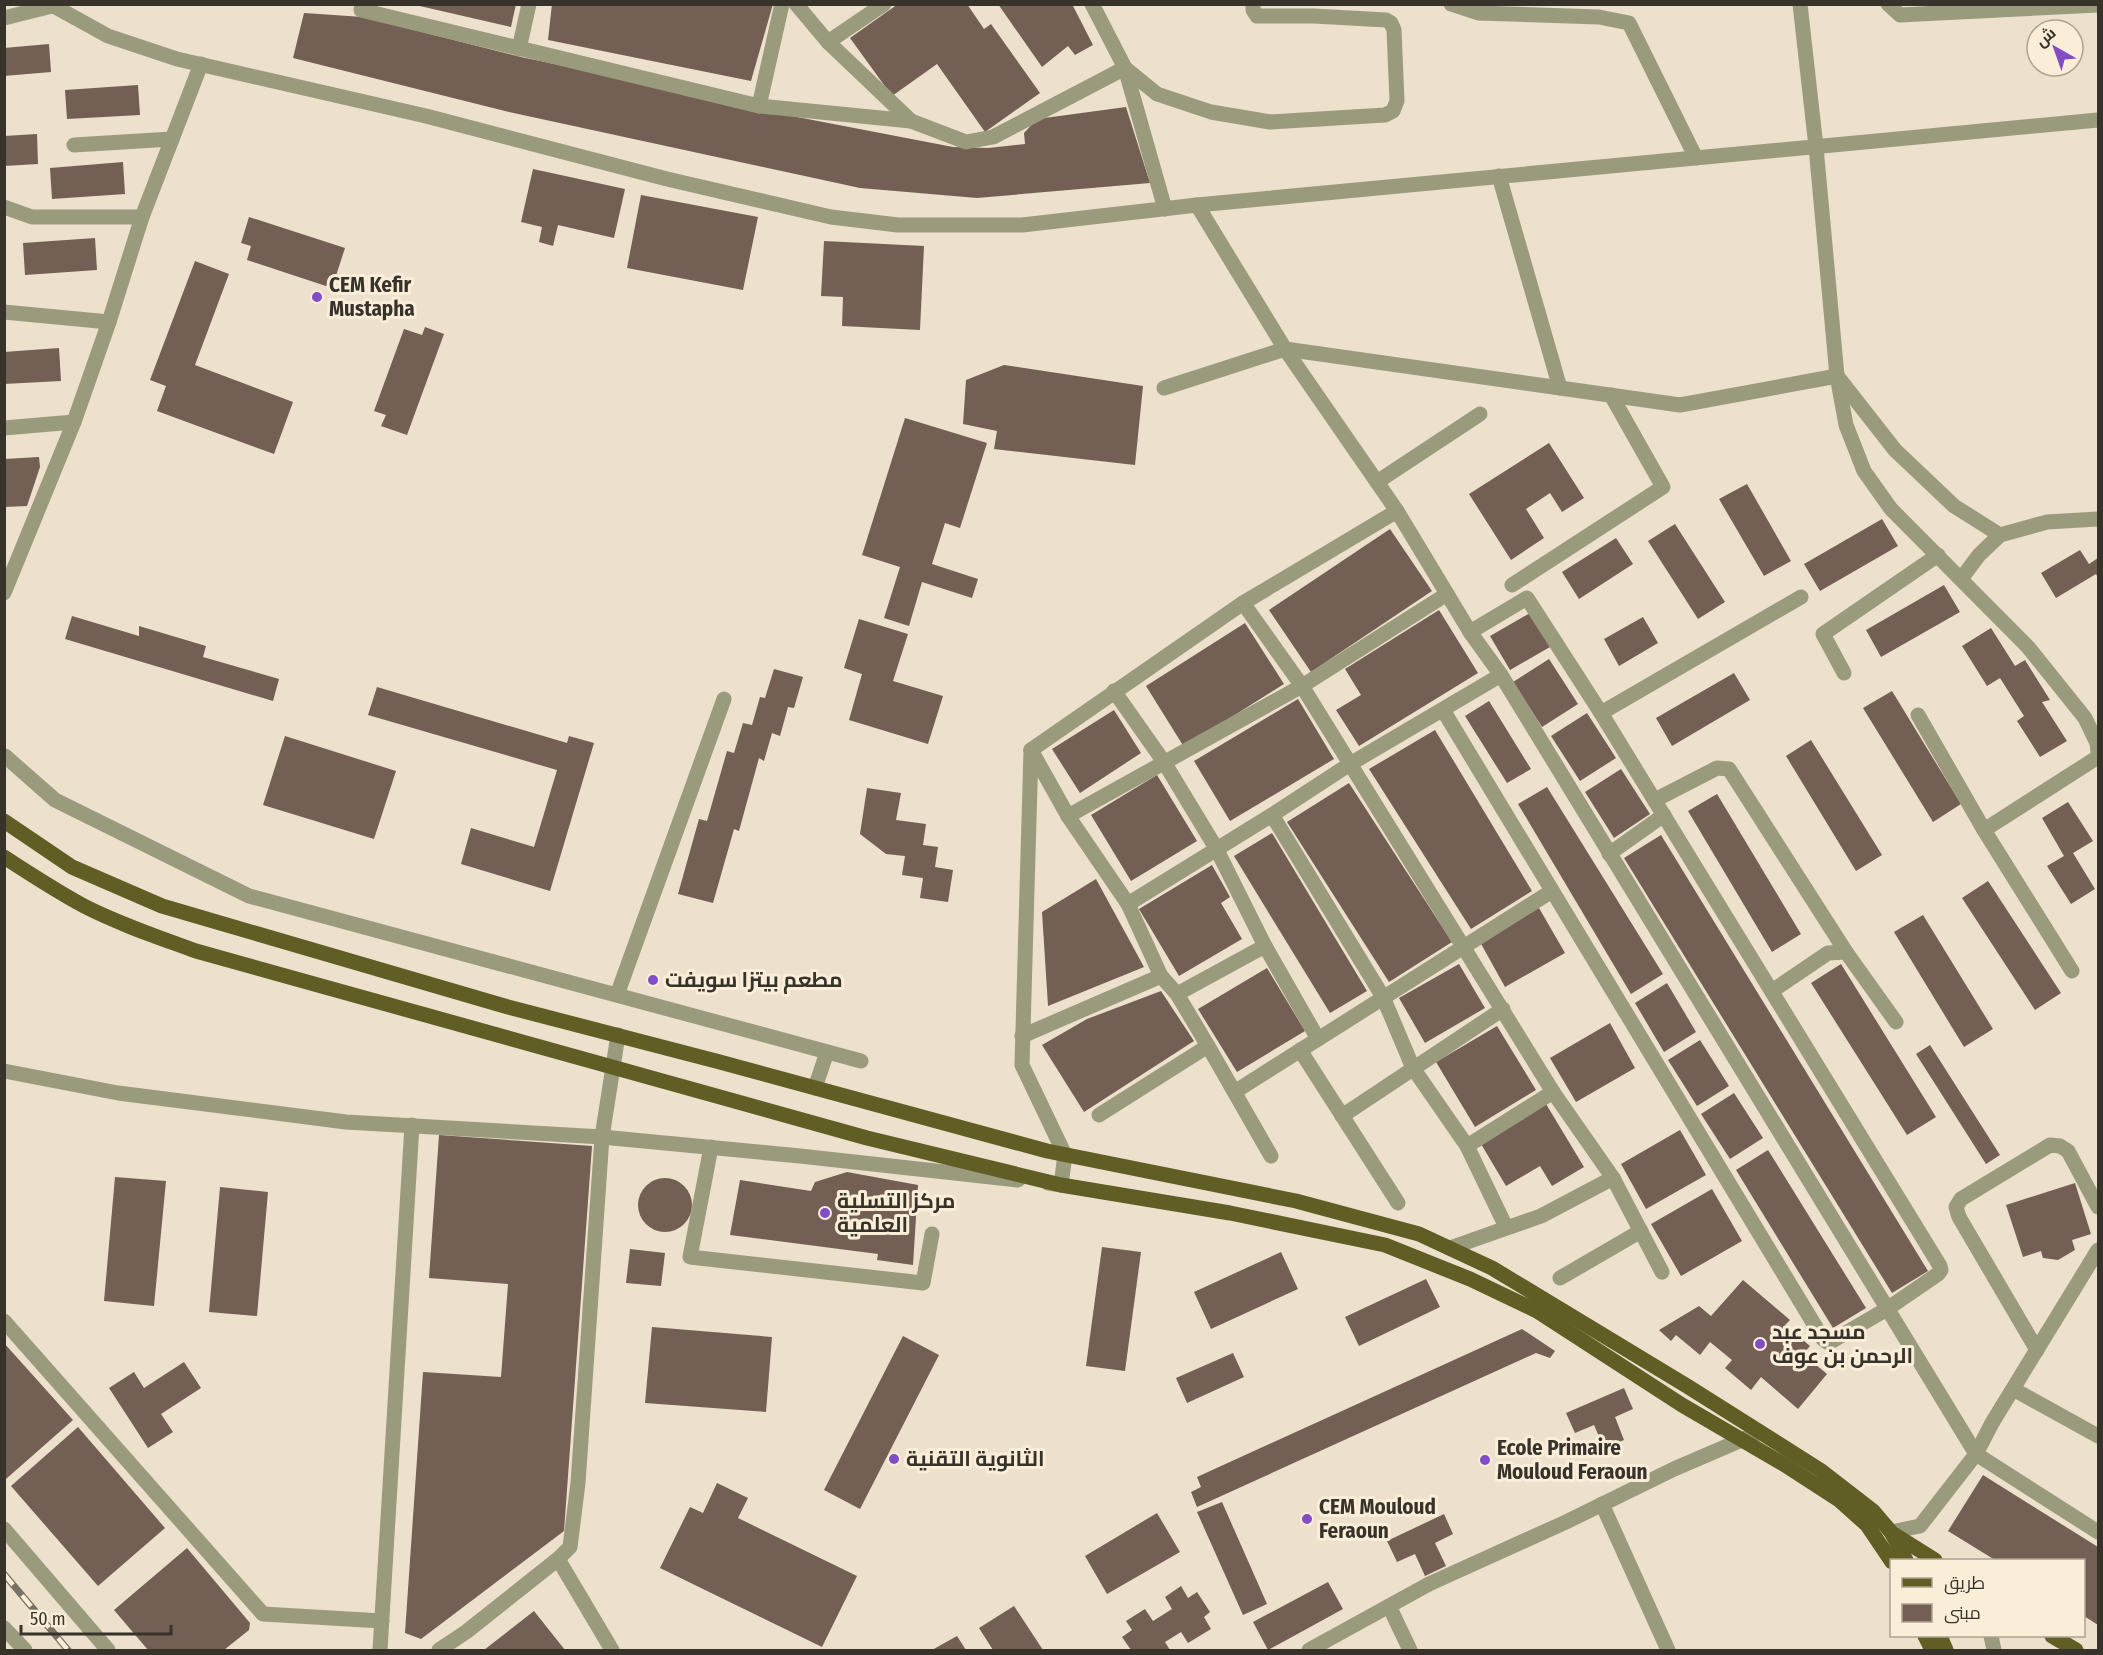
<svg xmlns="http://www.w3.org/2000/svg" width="2103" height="1655" viewBox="0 0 2103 1655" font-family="'Fira Sans Condensed',Cairo,sans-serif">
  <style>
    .building { fill: #735f54 }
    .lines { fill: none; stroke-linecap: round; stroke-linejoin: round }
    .minor { stroke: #9a9a7d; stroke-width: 15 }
    .major { stroke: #605e24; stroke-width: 15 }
    .rail-casing { stroke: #797164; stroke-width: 7 }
    .rail { stroke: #fbeed9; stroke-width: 4.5; stroke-dasharray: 14; stroke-linecap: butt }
    .poi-dot { fill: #814cc4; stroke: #fbeed9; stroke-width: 2 }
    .labels { text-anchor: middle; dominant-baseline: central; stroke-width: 6; stroke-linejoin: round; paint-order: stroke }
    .poi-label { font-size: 21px; font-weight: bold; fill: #37322a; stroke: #fbeed9; text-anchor: start }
  </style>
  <rect width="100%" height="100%" fill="#ede0cc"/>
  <g class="building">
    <polygon points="411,4 516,4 511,27"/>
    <polygon points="552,4 773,4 751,81 548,40"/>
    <polygon points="898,4 967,4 984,29 991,24 1040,93 985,132 937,64 892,96 850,38"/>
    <polygon points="998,4 1072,4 1093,45 1075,55 1068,46 1042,67"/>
    <polygon points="304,13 363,17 521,57 627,79 750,108 953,147 988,148 1025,144 1024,133 1037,119 1126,107 1150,183 977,198 860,188 509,112 293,58"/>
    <polygon points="49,44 51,72 4,76 4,48"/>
    <polygon points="138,85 140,115 67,119 65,90"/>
    <polygon points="37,134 38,164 4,166 4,136"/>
    <polygon points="123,162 125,194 52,199 50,168"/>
    <polygon points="533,169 625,189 614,238 558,225 553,246 539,242 542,227 521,222"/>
    <polygon points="641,195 758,217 743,290 627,268"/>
    <polygon points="249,217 345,248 332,288 247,260 251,246 241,243"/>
    <polygon points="95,238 97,270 25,275 23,243"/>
    <polygon points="824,241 924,246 920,330 842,326 843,297 821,296"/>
    <polygon points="195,261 229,274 195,365 293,402 274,454 157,411 166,386 150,380"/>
    <polygon points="425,327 444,334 407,435 381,426 386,415 374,411 404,329 422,335"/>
    <polygon points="59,348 61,381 4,384 4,352"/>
    <polygon points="1004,365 1143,386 1135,465 994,449 997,431 963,424 966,380"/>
    <polygon points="905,418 987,443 960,528 945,523 932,564 978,579 972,598 922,582 909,626 884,618 900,567 862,555"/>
    <polygon points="1549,443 1584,498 1562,512 1550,493 1526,509 1544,538 1511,560 1469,494"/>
    <polygon points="39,457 40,467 27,506 4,507 4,459"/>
    <polygon points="1747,484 1791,561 1764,576 1719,499"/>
    <polygon points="1882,519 1898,546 1820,591 1804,564"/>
    <polygon points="1675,524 1725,602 1698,619 1648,541"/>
    <polygon points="1390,529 1432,591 1311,672 1269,610"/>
    <polygon points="1616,538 1633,564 1579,599 1562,572"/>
    <polygon points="2080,550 2089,564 2098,558 2098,578 2096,574 2056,598 2041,573"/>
    <polygon points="1944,585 1960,612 1881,657 1866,630"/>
    <polygon points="1439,610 1478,673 1359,746 1336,710 1361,695 1345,669"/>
    <polygon points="1530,613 1550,647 1510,670 1490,636"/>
    <polygon points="72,616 139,636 139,626 206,646 203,657 279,679 273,701 65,639"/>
    <polygon points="1643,617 1658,643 1619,666 1604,639"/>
    <polygon points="859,619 908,634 893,681 943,696 928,744 849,720 862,674 844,668"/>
    <polygon points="1245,623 1284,684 1184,747 1146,686"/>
    <polygon points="1991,628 2015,666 2025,660 2050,700 2042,702 2067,741 2040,757 2017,721 2024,716 2000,678 1987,686 1962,646"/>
    <polygon points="1549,659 1578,704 1542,727 1513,682"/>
    <polygon points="774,669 803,677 794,708 788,707 780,736 772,733 764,761 759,758 739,831 734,829 713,903 678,894 699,819 707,821 727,751 734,753 743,723 752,725 760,697 765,698"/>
    <polygon points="1734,673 1750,700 1672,746 1656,718"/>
    <polygon points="377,687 567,743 569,736 594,743 550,891 461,864 471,828 534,847 557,770 368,715"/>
    <polygon points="1892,691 1961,804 1933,822 1863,708"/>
    <polygon points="1298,699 1334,759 1230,821 1194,761"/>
    <polygon points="1489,701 1531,769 1507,783 1465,716"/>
    <polygon points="1114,710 1141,753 1080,793 1052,749"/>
    <polygon points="1587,713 1616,758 1580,781 1551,736"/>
    <polygon points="1435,730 1532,891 1471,929 1369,769"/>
    <polygon points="285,736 396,771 374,839 263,805"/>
    <polygon points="1811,740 1882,855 1856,871 1786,756"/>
    <polygon points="1621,769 1650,814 1614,838 1585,792"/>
    <polygon points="1157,775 1197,841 1131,881 1091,815"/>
    <polygon points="1349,783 1452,942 1389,982 1287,822"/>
    <polygon points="1547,787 1663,974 1631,994 1518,804"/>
    <polygon points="867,788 901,793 896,820 926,824 923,845 938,847 935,867 953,870 948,902 920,898 923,878 902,875 905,856 886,854 860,834"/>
    <polygon points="1717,794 1801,934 1772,952 1688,811"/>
    <polygon points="2068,802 2093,841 2073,853 2095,889 2071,904 2047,866 2064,856 2042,818"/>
    <polygon points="1272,833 1367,991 1330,1013 1234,856"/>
    <polygon points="1661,835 1928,1271 1892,1293 1624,858"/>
    <polygon points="1212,865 1230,897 1221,903 1242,939 1179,976 1139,909"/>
    <polygon points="1096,879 1144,967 1048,1006 1042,912"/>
    <polygon points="1988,881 2061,993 2035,1010 1962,898"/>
    <polygon points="1539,908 1565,953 1505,987 1480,942"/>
    <polygon points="1923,915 1993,1029 1964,1047 1894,932"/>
    <polygon points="1459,964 1485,1008 1425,1043 1399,998"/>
    <polygon points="1841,964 1936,1117 1907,1135 1811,983"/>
    <polygon points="1267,968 1305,1031 1237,1072 1198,1009"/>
    <polygon points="1667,983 1696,1032 1664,1052 1635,1003"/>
    <polygon points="1161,991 1194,1041 1084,1112 1042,1045 1087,1019"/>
    <polygon points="1610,1023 1635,1068 1576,1102 1550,1058"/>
    <polygon points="1497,1026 1536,1090 1475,1127 1436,1062"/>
    <polygon points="1700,1040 1729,1086 1697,1106 1668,1060"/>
    <polygon points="1930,1045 2000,1155 1986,1164 1916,1054"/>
    <polygon points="1734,1093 1763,1138 1730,1159 1701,1114"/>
    <polygon points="1546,1104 1584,1167 1552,1186 1540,1166 1506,1186 1481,1144"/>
    <polygon points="1680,1130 1706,1175 1646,1209 1621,1164"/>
    <polygon points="439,1135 592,1146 564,1531 421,1639 405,1633 423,1372 501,1377 508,1284 429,1278"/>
    <polygon points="1768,1150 1866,1308 1833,1328 1736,1170"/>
    <polygon points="847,1172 918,1185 913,1265 877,1260 878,1254 730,1235 740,1180 811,1191 815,1182"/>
    <polygon points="115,1177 166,1181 154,1306 104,1301"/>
    <circle cx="665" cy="1205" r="27"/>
    <polygon points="2075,1183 2091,1234 2072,1240 2075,1250 2058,1260 2043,1258 2041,1251 2023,1257 2006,1205"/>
    <polygon points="220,1187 268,1192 257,1316 209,1312"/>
    <polygon points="1712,1189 1742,1241 1681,1276 1651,1224"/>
    <polygon points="1102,1247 1141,1252 1125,1371 1086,1366"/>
    <polygon points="630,1249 665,1253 661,1286 626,1283"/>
    <polygon points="1281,1252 1298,1289 1211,1329 1194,1292"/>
    <polygon points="1426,1279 1440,1307 1359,1346 1345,1317"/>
    <polygon points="1743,1280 1790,1320 1785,1325 1810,1346 1803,1354 1827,1374 1798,1409 1761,1377 1751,1390 1725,1368 1732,1360 1710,1342 1700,1355 1676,1335 1671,1341 1659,1330 1699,1306 1711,1316"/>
    <polygon points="652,1327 772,1337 766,1412 645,1403"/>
    <polygon points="1522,1329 1555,1351 1550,1358 1536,1353 1197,1507 1191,1492 1201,1487 1197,1477"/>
    <polygon points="903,1336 939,1355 860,1509 824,1490"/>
    <polygon points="4,1343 73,1420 6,1479 4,1477"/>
    <polygon points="1233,1353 1244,1377 1187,1403 1176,1378"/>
    <polygon points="184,1362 201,1388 161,1414 173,1432 148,1448 109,1388 134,1372 144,1388"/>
    <polygon points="1624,1388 1633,1409 1615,1417 1624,1440 1604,1448 1594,1425 1575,1433 1566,1413"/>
    <polygon points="78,1427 165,1528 98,1586 11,1486"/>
    <polygon points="1983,1475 2098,1547 2098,1625 2084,1616 2084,1560 1995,1560 1948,1531"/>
    <polygon points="717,1483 748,1498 738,1518 857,1576 822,1647 660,1568 690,1507 703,1513"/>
    <polygon points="1222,1502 1267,1604 1243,1615 1197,1512"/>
    <polygon points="1157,1513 1180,1552 1107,1594 1085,1556"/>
    <polygon points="1444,1514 1453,1534 1435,1543 1446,1566 1425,1576 1415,1554 1397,1562 1387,1541"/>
    <polygon points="187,1548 250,1623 249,1630 224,1650 148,1650 114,1610"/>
    <polygon points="1328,1582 1343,1609 1268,1650 1253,1622"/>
    <polygon points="1181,1586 1188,1598 1197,1592 1210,1612 1204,1617 1211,1629 1188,1643 1181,1632 1165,1642 1170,1650 1131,1650 1122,1637 1132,1630 1126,1621 1145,1609 1153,1621 1172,1609 1165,1597"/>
    <polygon points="1014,1606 1043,1650 993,1650 979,1628"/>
    <polygon points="534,1611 565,1650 484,1650"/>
    <polygon points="957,1636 966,1650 932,1650"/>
  </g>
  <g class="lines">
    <g class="minor">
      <polyline points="50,4 108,36 177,59 426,116 667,179 831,217 898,225 1022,225 1197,205 2098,120"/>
      <polyline points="362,4 361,10 759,106 911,121"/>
      <polyline points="796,4 828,42 911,121 966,142 993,137 1125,68 1157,94 1211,112 1270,122 1385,115 1393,111 1397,101 1394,30 1391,23 1386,20 1314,16 1257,16 1253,10 1253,4"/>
      <polyline points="1092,4 1125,68 1165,209"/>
      <polyline points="1451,4 1478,13 1599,17 1629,23 1696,158"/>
      <polyline points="1800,4 1816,147 1837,376 1846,425 1864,471 1891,509 2028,647 2085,718 2097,743 2098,752"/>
      <polyline points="1888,4 1900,15 2098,5"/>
      <polyline points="4,18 52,6"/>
      <polyline points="828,42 884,4"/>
      <polyline points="519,49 529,4"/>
      <polyline points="759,106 782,4"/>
      <polyline points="74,145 172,139"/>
      <polyline points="1499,176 1560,388"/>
      <polyline points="1197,205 1285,349 1397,511 1470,632 1501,675 1976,1454 2098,1532"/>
      <polyline points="4,207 32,217 142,217"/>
      <polyline points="4,312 109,322"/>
      <polyline points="1164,388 1285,349 1680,405 1837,376 1895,450 1954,506 2000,535"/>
      <polyline points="4,428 74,422"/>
      <polyline points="1377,482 1480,414"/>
      <polyline points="1961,579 1979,555 2000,535 2047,522 2098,519"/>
      <polyline points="1512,585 1663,487 1611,395"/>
      <polyline points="4,593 74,422 109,322 142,217 201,64"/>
      <polyline points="1243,603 1302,686 1553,1092 1613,1178 1662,1272"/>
      <polyline points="1844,673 1823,634 1938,555"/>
      <polyline points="1114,691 1164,762 1216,848 1265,946 1318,1039"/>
      <polyline points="1443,710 1823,1339 1827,1342 1832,1341 1887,1309 1938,1274 1941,1270 1940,1266 1601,713 1527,598 1470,632"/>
      <polyline points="1601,713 1801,597"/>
      <polyline points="1918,715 1984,830 2098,757"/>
      <polyline points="1031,750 1022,1065 1065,1155 1061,1185 1048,1183"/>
      <polyline points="1031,750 1068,816 1128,904 1161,976 1177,994 1208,1046 1271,1156"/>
      <polyline points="1031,750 1243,603 1397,511"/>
      <polyline points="5,756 55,800 249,896 861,1061"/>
      <polyline points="1655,800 1717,768 1729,769 1846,952"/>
      <polyline points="1272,815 1383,997 1413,1068 1467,1146 1506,1227"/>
      <polyline points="1068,816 1302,686 1447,594"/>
      <polyline points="1984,830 2072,971"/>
      <polyline points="1609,854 1664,815"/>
      <polyline points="1128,904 1272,815 1350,764 1501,675"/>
      <polyline points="1772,991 1828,953 1846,952 1896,1022"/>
      <polyline points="1177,994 1265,946"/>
      <polyline points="617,995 724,699"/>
      <polyline points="1022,1036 1161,976"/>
      <polyline points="1300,1050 1398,1203"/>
      <polyline points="4,1071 118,1093 346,1122 602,1137 618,1035"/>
      <polyline points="815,1088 827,1052"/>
      <polyline points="1236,1091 1552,891"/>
      <polyline points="1099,1115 1208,1046"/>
      <polyline points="1342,1116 1503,1009"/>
      <polyline points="1467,1146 1553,1092"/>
      <polyline points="711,1147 690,1257 923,1283 932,1234"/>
      <polyline points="1450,1248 1541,1216 1613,1178"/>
      <polyline points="1560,1278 1641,1231"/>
      <polyline points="4,1321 263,1614 382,1621"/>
      <polyline points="2037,1350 1959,1217 1956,1207 1961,1199 2050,1145 2060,1146 2068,1151 2098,1207"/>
      <polyline points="2013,1389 2098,1436"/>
      <polyline points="1602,1504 1668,1650"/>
      <polyline points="4,1529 108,1650"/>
      <polyline points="1891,1532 1920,1526 1976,1454 1992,1423 2098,1250"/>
      <polyline points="558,1559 612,1650"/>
      <polyline points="1389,1606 1410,1650"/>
      <polyline points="4,1628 25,1650"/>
      <polyline points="1991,1636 1994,1650"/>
      <polyline points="380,1650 412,1125"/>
      <polyline points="439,1650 466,1632 558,1559 570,1547 578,1483 602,1137 800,1156 1018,1180"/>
      <polyline points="1309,1650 1429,1584 1566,1522 1674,1469 1760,1432"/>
    </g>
    <g class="major">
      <polyline points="4,821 72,867 162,906 508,1007 716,1061 1047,1151 1296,1201 1419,1234 1492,1268 1687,1386 1820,1470 1873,1511 1891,1532 1906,1560"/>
      <path d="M4,857C30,874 56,891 84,906C119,924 158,937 196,951L867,1138L1061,1185L1230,1213L1385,1245L1470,1279L1537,1311L1682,1405L1785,1465L1839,1500L1867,1525L1892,1562"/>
      <polyline points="1892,1533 1935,1560"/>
      <polyline points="1925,1636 1932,1650"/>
      <polyline points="1940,1636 1946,1650"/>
      <polyline points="2052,1636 2076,1650"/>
    </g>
    <defs>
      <polyline id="rail" points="4,1574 68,1650"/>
    </defs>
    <use href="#rail" class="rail-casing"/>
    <use href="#rail" class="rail"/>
  </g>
  <g class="poi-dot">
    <circle cx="317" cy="297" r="6"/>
    <circle cx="653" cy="980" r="6"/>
    <circle cx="825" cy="1213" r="6"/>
    <circle cx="1760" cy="1344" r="6"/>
    <circle cx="894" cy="1459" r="6"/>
    <circle cx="1485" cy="1460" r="6"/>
    <circle cx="1307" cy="1519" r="6"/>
  </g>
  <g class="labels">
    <g class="poi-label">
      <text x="329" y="285">CEM Kefir<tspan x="329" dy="24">Mustapha</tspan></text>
      <text x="665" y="980">مطعم بيتزا سويفت</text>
      <text x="837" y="1201">مركز التسلية<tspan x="837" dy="24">العلمية</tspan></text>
      <text x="1772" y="1332">مسجد عبد<tspan x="1772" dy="24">الرحمن بن عوف</tspan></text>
      <text x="1497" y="1448">Ecole Primaire<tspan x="1497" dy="24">Mouloud Feraoun</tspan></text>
      <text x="906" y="1459">الثانوية التقنية</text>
      <text x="1319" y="1507">CEM Mouloud<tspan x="1319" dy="24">Feraoun</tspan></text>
    </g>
  </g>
  <rect width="2103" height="1655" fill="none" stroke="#37322a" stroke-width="12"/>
  <rect x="1890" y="1559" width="195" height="78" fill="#fbeed9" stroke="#ada393" stroke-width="1.5"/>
  <rect x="1902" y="1578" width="30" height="9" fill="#605e24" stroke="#ada393" stroke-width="1.5"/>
  <text x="1944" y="1589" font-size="18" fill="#37322a">طريق</text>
  <rect x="1902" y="1604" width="30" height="18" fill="#735f54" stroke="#ada393" stroke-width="1.5"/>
  <text x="1944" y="1619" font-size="18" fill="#37322a">مبنى</text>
  <g transform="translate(2055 48) rotate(320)"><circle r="28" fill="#fbeed9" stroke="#ada393" stroke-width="1.5"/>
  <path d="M0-4.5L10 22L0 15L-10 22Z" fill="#814cc4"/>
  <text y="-9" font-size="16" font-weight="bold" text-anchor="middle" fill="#37322a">ش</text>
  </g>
  <path d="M21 1625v9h150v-9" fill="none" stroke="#37322a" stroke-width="3"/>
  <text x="30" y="1625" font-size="18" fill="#37322a" stroke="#fbeed9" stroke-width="4.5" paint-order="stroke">50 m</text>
</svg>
